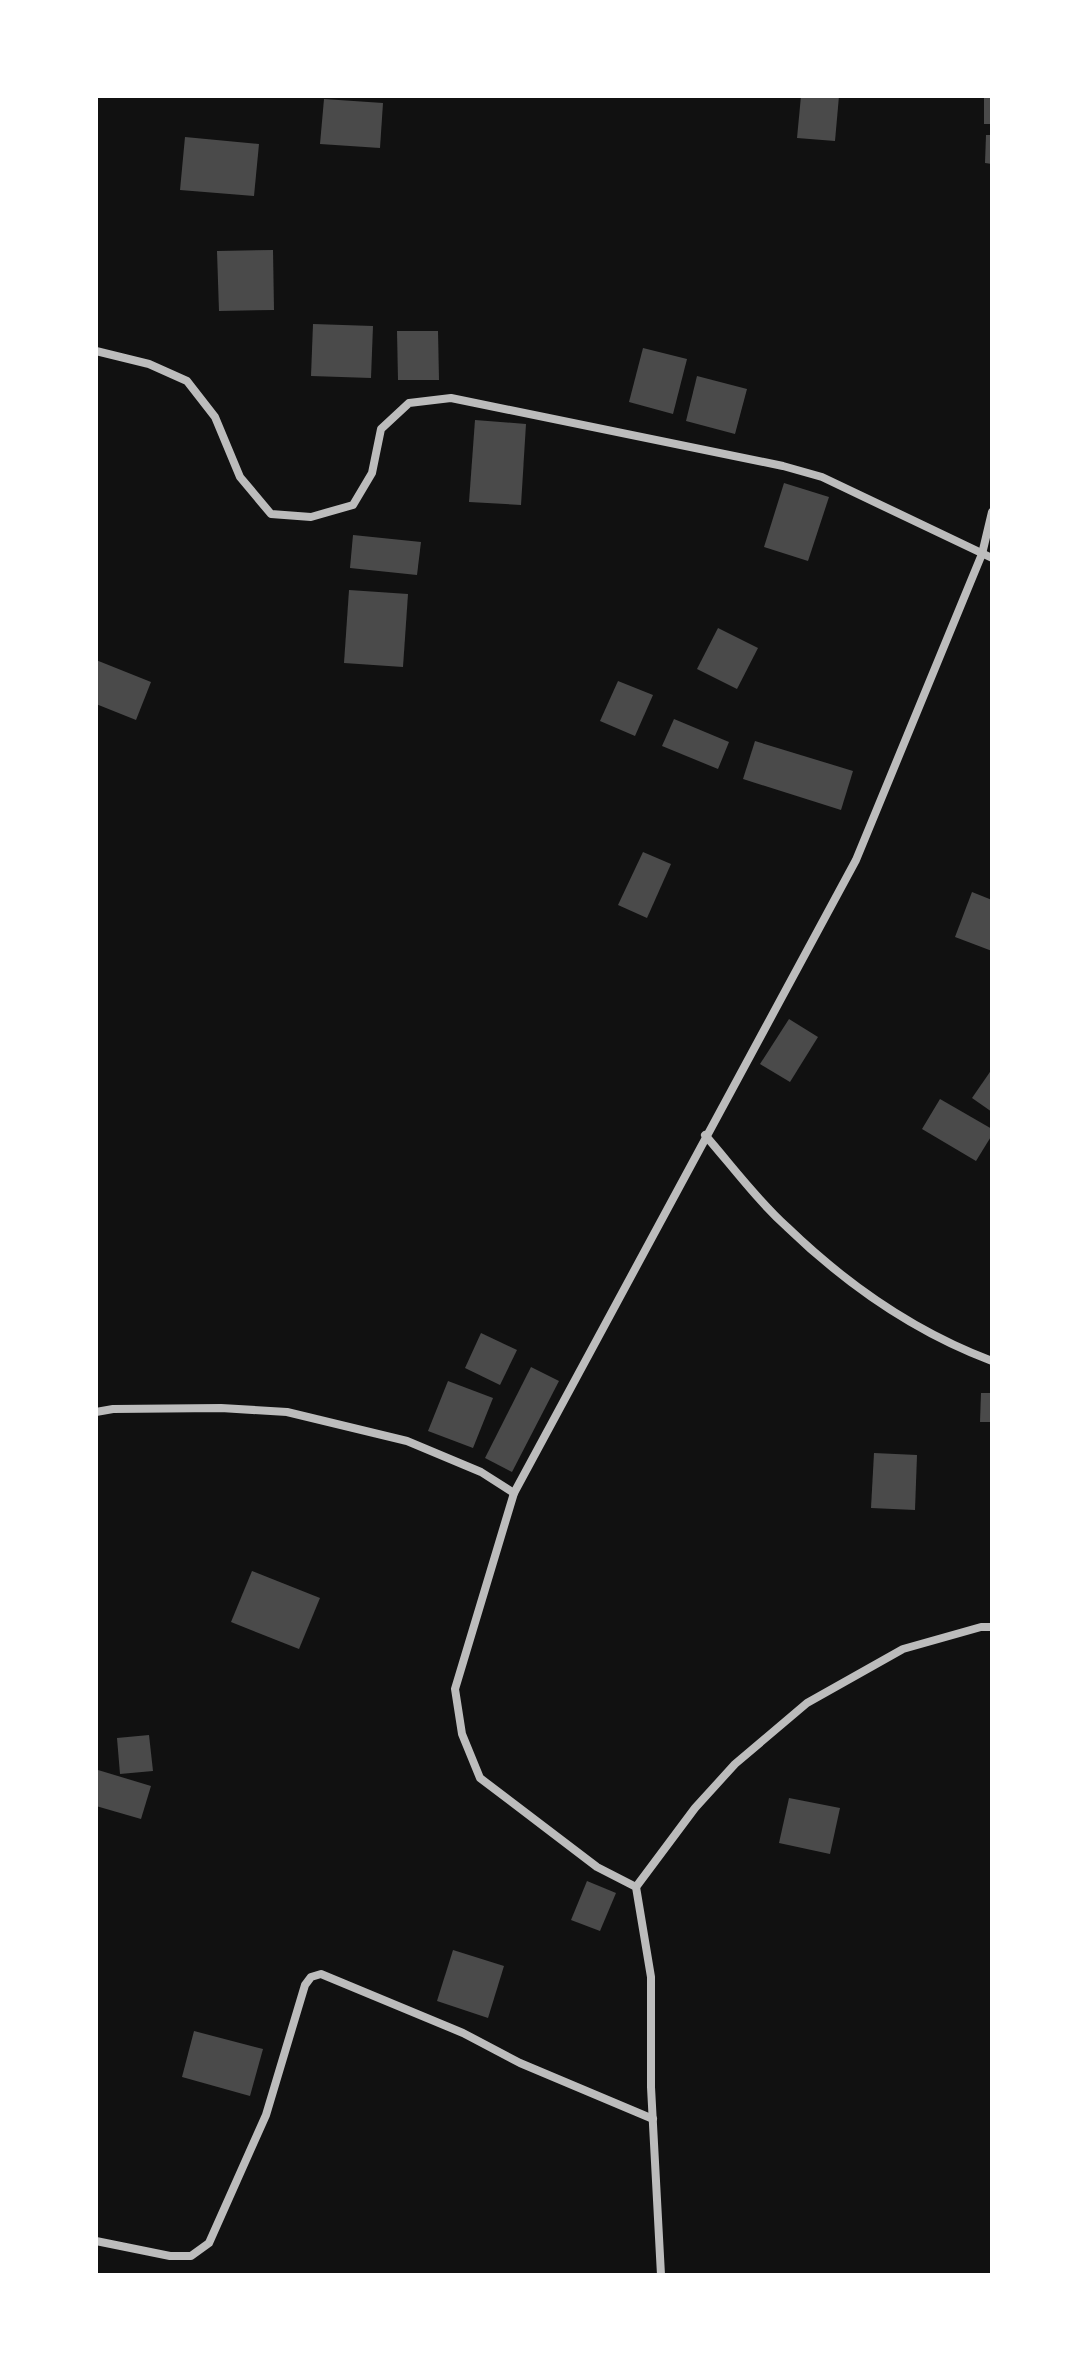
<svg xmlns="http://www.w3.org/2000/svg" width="1088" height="2371" viewBox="0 0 1088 2371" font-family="Roboto,sans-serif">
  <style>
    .building { fill: #4a4a4a }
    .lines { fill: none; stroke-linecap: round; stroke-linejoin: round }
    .minor { stroke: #bcbcbc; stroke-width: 8 }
  </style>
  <rect width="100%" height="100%" fill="#111"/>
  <g class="building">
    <polygon points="801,96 839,96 835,141 797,138"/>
    <rect x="984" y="96" width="8" height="28"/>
    <polygon points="324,99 383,103 380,148 320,144"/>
    <polygon points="986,135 992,135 992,164 985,163"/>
    <polygon points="185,137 259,144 254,196 180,190"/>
    <polygon points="273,250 274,310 219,311 217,251"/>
    <polygon points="313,324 373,326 371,378 311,376"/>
    <polygon points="397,331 438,331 439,380 398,380"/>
    <polygon points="643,348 687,359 673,414 629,402"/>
    <polygon points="697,376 747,389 735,434 686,421"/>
    <polygon points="475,420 526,424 521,505 469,502"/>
    <polygon points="784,483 829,497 808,561 764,547"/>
    <polygon points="353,535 421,542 417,575 350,568"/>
    <polygon points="349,590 408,594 403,667 344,663"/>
    <polygon points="718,628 758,648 737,689 697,669"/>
    <polygon points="96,660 151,682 136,720 96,704"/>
    <polygon points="618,681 653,695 635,736 600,721"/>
    <polygon points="674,719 729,742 718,769 662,746"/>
    <polygon points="755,741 853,771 841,810 743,779"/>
    <polygon points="643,852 671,864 647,918 618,905"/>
    <polygon points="972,892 992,900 992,951 955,937"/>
    <polygon points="789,1019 818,1037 790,1082 760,1064"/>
    <polygon points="992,1069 992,1112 972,1098"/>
    <polygon points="940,1099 992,1129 992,1135 976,1161 922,1129"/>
    <polygon points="481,1333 517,1350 500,1385 465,1368"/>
    <polygon points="531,1367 559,1381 512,1472 485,1458"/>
    <polygon points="448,1381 493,1398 473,1448 428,1431"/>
    <polygon points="981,1393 992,1393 992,1422 980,1422"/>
    <polygon points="874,1453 917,1455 915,1510 871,1508"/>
    <polygon points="252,1571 320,1598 299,1649 231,1622"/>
    <polygon points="149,1735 153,1771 120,1774 117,1738"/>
    <polygon points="98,1770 151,1786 141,1819 96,1806"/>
    <polygon points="789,1798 840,1808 830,1854 779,1843"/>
    <polygon points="587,1881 616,1893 600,1931 571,1920"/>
    <polygon points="453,1950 504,1966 488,2018 437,2001"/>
    <polygon points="194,2031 263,2049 250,2096 182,2077"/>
  </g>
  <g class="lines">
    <g class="minor">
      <polyline points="96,351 149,364 187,381 215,417 240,477 271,514 311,517 353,505 372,473 381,429 409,403 451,398 783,466 822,477 992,558"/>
      <path d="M705,1135C732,1166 757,1200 787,1227C846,1284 915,1332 992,1361"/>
      <polyline points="96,1412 113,1409 221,1408 287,1412 407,1441 481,1472 514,1493"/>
      <polyline points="636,1887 695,1808 735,1764 807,1703 903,1649 981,1627 992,1627"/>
      <polyline points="96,2241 170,2256 191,2256 209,2243 266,2115 305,1985 311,1977 321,1974 463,2033 520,2063 653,2119"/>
      <polyline points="661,2275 651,2087 651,1977 636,1887 597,1867 480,1778 462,1734 455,1689 514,1493 856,860 982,554 992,512"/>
    </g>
  </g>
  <rect width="1088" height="2371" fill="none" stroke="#ffffff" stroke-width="196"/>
</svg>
